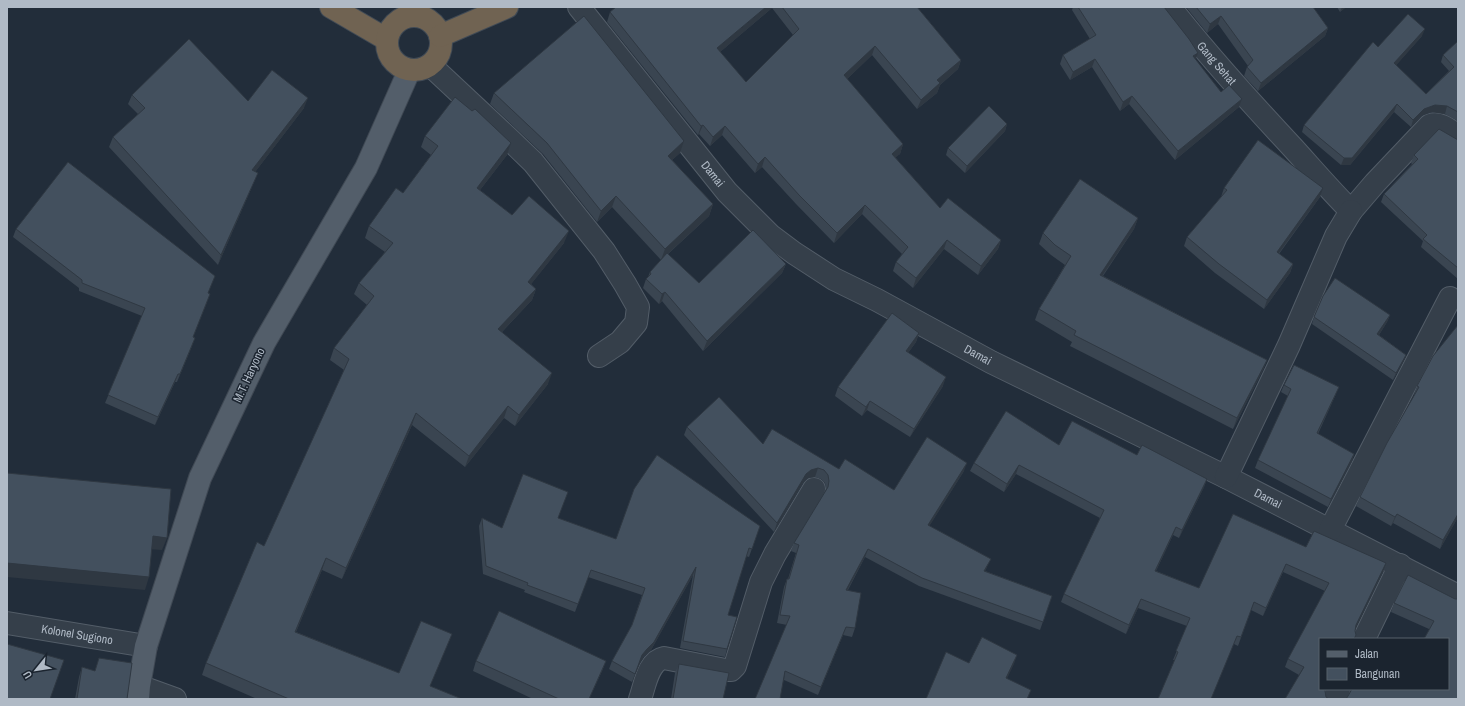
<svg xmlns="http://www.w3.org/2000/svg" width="1465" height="706" viewBox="0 0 1465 706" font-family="'Archivo Narrow',sans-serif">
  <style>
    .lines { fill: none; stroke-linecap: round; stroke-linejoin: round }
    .minor-casing { stroke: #535d68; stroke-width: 24 }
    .major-casing { stroke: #3f4853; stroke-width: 24 }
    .highway-casing { stroke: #404a55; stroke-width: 24 }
    .minor { stroke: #353f4a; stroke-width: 22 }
    .major { stroke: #535e6a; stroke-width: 22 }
    .highway { stroke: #706352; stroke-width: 22 }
    .wall { fill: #3a4551; fill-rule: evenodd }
    .shaded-wall { fill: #2f3842 }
    .building { fill: #43505e; stroke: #2f3842 }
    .labels { text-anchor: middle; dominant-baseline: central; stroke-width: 3; stroke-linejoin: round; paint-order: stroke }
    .street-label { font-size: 12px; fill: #b0bac6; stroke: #1b242f }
  </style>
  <rect width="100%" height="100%" fill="#222d3a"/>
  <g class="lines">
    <defs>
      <g id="minor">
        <path id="s1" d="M579,7L727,192L770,235L794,253L834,279L877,300L991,362L1226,477L1458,596"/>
        <path id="s2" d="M1170,7C1208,56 1251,103 1294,149C1313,170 1331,191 1351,211L1375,183L1430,125C1441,122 1449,130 1458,136"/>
        <polyline points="430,65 506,136 533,162 604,251 625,284 638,307 636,323 620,342 599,356"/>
        <polyline points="1226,477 1289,345 1336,236 1351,211"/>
        <polyline points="1330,530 1450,298"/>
        <path id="s3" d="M7,623L146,646"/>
        <polyline points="1364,639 1400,565"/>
        <polyline points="139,686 175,699"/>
        <path d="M640,699C645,685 648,661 664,658L725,670H731L735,666L761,582L775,554L814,489"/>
        <polyline points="1334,699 1339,689"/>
      </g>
      <polyline id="major" points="138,699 139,686 146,646 200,478 264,343 366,168 409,71"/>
      <g id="highway">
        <polyline points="331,7 386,39"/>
        <circle cx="414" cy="43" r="27"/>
        <polyline points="440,36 507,7"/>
      </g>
    </defs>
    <use href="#minor" class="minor-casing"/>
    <use href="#major" class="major-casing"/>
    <use href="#highway" class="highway-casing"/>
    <use href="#minor" class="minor"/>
    <use href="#major" class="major"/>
    <use href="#highway" class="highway"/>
  </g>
  <g class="wall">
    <path d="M616,7H918H917L961,60L958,69L940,85L937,93L917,109L872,55L847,79L903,144L900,154L895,157L940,208L1001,240L998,249L978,275L944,249L913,288L893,271L896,262L902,254L862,214L834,243L796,204L762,167L755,173L722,135L710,146L699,134L698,135L607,22L610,12ZM772,8L793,35L746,82L720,52Z"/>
    <polygon points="1073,7 1164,7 1195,59 1221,92 1242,99 1239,107 1175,160 1129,104 1120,111 1092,67 1070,80 1060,64 1063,55 1090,39 1072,10"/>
    <polygon points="1186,7 1313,7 1328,28 1325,36 1258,91 1244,76 1247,67 1248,66 1218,24 1207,33"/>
    <polygon points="1337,7 1346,7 1340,12"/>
    <polygon points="1422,36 1396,65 1426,94 1449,71 1441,62 1443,55 1458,41 1458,121 1445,114 1432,112 1421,116 1411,127 1394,112 1350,165 1341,165 1302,132 1304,125 1378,47"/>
    <polygon points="494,93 684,141 680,153 672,160 713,204 709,216 668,254 699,283 786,264 782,273 703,351 662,301 659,304 643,288 646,279 648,277 650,272 661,260 612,207 597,222 543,154 490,104"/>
    <polygon points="132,95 248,101 304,108 255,172 258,173 254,182 218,265 109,147 113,137 138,114 128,104"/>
    <polygon points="1007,124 1005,131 965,173 946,155 948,148"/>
    <polygon points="425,136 511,143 507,155 480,190 512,215 564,243 531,284 536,289 532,300 502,332 548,384 515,426 504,418 465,467 412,425 342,579 322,570 296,632 399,673 452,634 447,646 430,686 462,699 257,699 202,675 206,663 264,546 344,370 330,360 334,348 367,305 354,294 359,283 385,252 365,238 369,226 403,193 431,155 421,147"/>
    <polygon points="1458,140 1458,279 1421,247 1423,241 1381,202 1384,194 1412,164 1411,163 1414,155"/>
    <polygon points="1224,188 1320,197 1279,254 1293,264 1290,273 1264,309 1215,273 1184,246 1187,237 1221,197"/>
    <polygon points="1138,218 1134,229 1103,276 1267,360 1263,370 1233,429 1070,346 1072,342 1035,320 1039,309 1065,265 1051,255 1039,244 1043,233"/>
    <polygon points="16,229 208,293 207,302 193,337 192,346 177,382 175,382 155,425 105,403 142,316 79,291 79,288 13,237"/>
    <polygon points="1390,315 1387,322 1379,335 1406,355 1403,362 1393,380 1312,324 1314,317"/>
    <polygon points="1458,326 1458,517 1440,549 1393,523 1391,526 1356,506 1360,497 1414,396 1414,395 1417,386"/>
    <polygon points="919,333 916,342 908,353 943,386 910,437 867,410 862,416 835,396 838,387"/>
    <polygon points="1284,385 1336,394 1318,434 1354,454 1352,461 1328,507 1255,468 1258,460 1288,396 1281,392"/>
    <polygon points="687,427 763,444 839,469 894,490 964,471 929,526 987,567 985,571 1052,596 1040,630 919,586 865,557 848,590 855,628 852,637 843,635 818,695 784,680 787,625 777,623 784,587 787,579 788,579 796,553 791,551 794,543 826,489 825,483 821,479 815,477 808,478 803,483 774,532 684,435"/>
    <polygon points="1059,445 1137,455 1207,479 1204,487 1179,538 1173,535 1156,571 1199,588 1306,547 1386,563 1383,572 1355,629 1355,631 1356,635 1354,639 1320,639 1299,675 1285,667 1288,659 1325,591 1283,572 1263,616 1251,610 1238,646 1234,644 1174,660 1173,660 1187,626 1138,608 1126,634 1061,602 1064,594 1100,518 1016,474 1004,492 970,471 974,463"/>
    <polygon points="482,518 502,528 558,518 616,539 760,526 749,557 746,556 728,615 727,649 725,657 680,648 693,575 651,650 644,656 640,663 632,682 609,669 612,661 632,625 642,595 588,577 575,612 524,592 525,590 483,574 479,526"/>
    <polygon points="1455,599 1458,699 1348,696 1351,689 1448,689 1429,629 1391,612 1394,603"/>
    <polygon points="99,658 127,699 75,699 79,677 82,667 95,671"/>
    <polygon points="476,661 606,661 602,671 589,699 533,699 473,671"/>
    <polygon points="679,664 723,699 671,699 675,673"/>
  </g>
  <g class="shaded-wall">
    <polygon points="766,7 773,7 772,8 713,58 717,48"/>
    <polygon points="1342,7 1346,7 1340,12"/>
    <polygon points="1221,16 1218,24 1207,33 1210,24"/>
    <polygon points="1328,28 1325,36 1258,91 1261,83"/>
    <polygon points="1425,29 1422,36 1392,70 1394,63"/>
    <polygon points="875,46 872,55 841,85 844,75"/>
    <polygon points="1198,53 1195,61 1193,56"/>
    <polygon points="1095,59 1092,67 1070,80 1073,72"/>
    <polygon points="961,60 958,69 940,85 937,93 917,109 921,100 937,80"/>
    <polygon points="1132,96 1129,104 1120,111 1123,102"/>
    <polygon points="308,98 304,108 249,180 252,170"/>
    <polygon points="1242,99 1239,107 1175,160 1178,151"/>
    <polygon points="1397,104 1394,112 1350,165 1341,165 1344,158"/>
    <polygon points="1435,105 1447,106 1445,114 1432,112 1421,116 1411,127 1413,120 1424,109"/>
    <polygon points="1007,124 1005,131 965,173 967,166"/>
    <polygon points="703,125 699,134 698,135 701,126"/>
    <polygon points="725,126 722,135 710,146 713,137"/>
    <polygon points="684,141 680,153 664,167 668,156"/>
    <polygon points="511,143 507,155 473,199 477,188"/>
    <polygon points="903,144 900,154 889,163 892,154"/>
    <polygon points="765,157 762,167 755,173 758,164"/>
    <polygon points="258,173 254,182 218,265 221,255"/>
    <polygon points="1323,188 1320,197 1273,261 1277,252"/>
    <polygon points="616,196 612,207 597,222 601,211"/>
    <polygon points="713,204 709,216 661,260 665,249"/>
    <polygon points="865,205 862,214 834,243 837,233"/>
    <polygon points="1138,218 1134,229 1096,285 1100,275"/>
    <polygon points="569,231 564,243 524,293 528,282"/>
    <polygon points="947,240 944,249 913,288 916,278"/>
    <polygon points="1001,240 998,249 978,275 981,266"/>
    <polygon points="786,264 782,273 703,351 707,341"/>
    <polygon points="1293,264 1290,273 1264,309 1267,300"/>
    <polygon points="536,289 532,300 494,340 498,329"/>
    <polygon points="665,292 662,301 659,304 662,294"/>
    <polygon points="1390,315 1387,322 1375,341 1377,334"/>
    <polygon points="919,333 916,342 903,360 906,351"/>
    <polygon points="195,338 192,346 177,382 180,374"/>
    <polygon points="1406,355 1403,362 1393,380 1396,373"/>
    <polygon points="1267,360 1263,370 1233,429 1237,418"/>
    <polygon points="552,373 548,384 515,426 519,415"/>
    <polygon points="178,374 175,382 155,425 158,417"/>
    <polygon points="946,377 943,386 910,437 914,429"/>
    <polygon points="1339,387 1336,394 1314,440 1317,433"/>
    <polygon points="870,401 867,410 862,416 866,407"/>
    <polygon points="508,406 504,418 465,467 469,456"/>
    <polygon points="416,413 412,425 342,579 346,568"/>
    <polygon points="1354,454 1352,461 1328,507 1331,499"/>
    <polygon points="967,463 964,471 925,533 928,525"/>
    <polygon points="1019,465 1016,474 1004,492 1007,484"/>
    <polygon points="818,468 815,477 808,478 803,483 774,532 777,523 806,474 811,470"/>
    <polygon points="1207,479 1204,487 1179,538 1182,530"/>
    <polygon points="1397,514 1393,523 1391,526 1395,517"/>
    <polygon points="1458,514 1458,517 1440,549 1443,540"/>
    <polygon points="1176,527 1173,535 1152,579 1155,571"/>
    <polygon points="153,536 167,538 162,550 148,549"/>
    <polygon points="868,549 865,557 843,598 846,590"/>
    <polygon points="326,558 322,570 291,643 295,632"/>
    <polygon points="991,559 981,579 984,571"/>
    <polygon points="7,563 149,577 145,590 7,577"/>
    <polygon points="1386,563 1383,572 1353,634 1356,625"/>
    <polygon points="1286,564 1283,572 1263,616 1266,608"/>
    <polygon points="696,567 693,575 651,650 644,656 640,663 632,682 642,655"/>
    <polygon points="1141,599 1138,608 1126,634 1129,625"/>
    <polygon points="846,627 843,635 818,695 821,687"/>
    <polygon points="1017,655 1014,664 1003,687 1006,678"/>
  </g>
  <g class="building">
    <polygon points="616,7 766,7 717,48 746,82 799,29 782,7 917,7 961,60 937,80 940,83 921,100 875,46 844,75 903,144 892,154 940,208 948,198 1001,240 981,266 947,240 916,278 896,262 908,247 865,205 837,233 799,195 765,157 758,164 725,126 713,137 703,125 701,126 610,12"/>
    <polygon points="1078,7 1164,7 1189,39 1198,53 1193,56 1221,92 1229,85 1242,99 1178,151 1132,96 1123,102 1095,59 1073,72 1063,55 1096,35"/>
    <polygon points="1196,7 1313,7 1328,28 1261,83 1247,67 1253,60 1221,16 1210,24"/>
    <polygon points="1408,14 1425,29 1394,63 1426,94 1454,67 1443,55 1458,41 1458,112 1447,106 1435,105 1424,109 1413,120 1397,104 1352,158 1344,158 1304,125 1373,42 1378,47"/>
    <polygon points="584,16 684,141 668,156 713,204 665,249 616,196 601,211 547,143 494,93"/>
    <polygon points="189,39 248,101 272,70 308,98 252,170 258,173 221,255 113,137 145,108 132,95"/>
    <polygon points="455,97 472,111 475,109 511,143 477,188 512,215 529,196 569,231 528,282 536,289 498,329 552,373 519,415 508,406 469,456 416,413 346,568 326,558 295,632 399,673 421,621 452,634 430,686 462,699 289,699 206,663 257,542 264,546 349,359 334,348 374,296 359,283 393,243 369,226 396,188 403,193 438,146 425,136"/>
    <polygon points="989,106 1007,124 967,166 948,148"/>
    <polygon points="1439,129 1458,140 1458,268 1423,239 1427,235 1384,194 1418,159 1414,155"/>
    <polygon points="1258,140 1323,188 1277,252 1293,264 1267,300 1219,264 1187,237 1227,190 1224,188"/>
    <polygon points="68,162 215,276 208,293 210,294 193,337 195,338 180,374 178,374 158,417 108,395 145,308 82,283 82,280 16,229"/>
    <polygon points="1080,179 1138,218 1100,275 1267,360 1237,418 1074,335 1076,331 1039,309 1071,256 1055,245 1043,233"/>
    <polygon points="753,230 786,264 707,341 665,292 662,294 646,279 651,274 650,272 667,253 699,283"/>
    <polygon points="1335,278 1390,315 1377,334 1406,355 1396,373 1314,317 1323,296"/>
    <polygon points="892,313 919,333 906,351 946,377 914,429 870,401 866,407 838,387"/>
    <polygon points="1458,325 1458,514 1443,540 1397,514 1395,517 1360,497 1387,443 1419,387 1417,386 1433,356"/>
    <polygon points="1294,365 1339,387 1317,433 1354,454 1331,499 1258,460 1291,389 1284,385"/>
    <polygon points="719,397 763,444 772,429 839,469 845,459 894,490 927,437 967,463 928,525 991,559 984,571 1052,596 1043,622 922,578 868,549 846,590 861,593 855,628 846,627 821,687 785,671 780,699 755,699 790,616 780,615 787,579 789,579 799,545 794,543 828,487 829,481 828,475 824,470 818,468 811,470 806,474 777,523 687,427"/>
    <polygon points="1006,411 1059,445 1072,421 1137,455 1142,445 1207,479 1182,530 1176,527 1155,571 1199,588 1233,514 1306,547 1314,531 1386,563 1356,625 1355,631 1356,635 1354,639 1320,639 1320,689 1325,689 1325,691 1326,697 1329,699 1285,699 1304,667 1288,659 1329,583 1286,564 1266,608 1254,602 1241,637 1237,636 1211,699 1158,699 1178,652 1176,651 1190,618 1141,599 1129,625 1064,594 1104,510 1019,465 1007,484 974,463"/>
    <polygon points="657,455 760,526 752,549 749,548 728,615 737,617 727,649 683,641 696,567 654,642 647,649 642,655 635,674 612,661 632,625 645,588 591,570 578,604 527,585 528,583 486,566 482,518 502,528 523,474 568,492 558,518 616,539 634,489"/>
    <polygon points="7,473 171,489 167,538 153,536 149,577 7,563"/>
    <polygon points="1408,575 1455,599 1458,599 1458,699 1346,699 1348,696 1352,689 1448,689 1448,639 1424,639 1434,621 1394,603"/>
    <polygon points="499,611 606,661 589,699 559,699 476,661"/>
    <polygon points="982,637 1017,655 1006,678 1031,690 1027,699 926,699 946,652 969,663"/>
    <polygon points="7,644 64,660 50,699 7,699"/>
    <polygon points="99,658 132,663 127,699 77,699 82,667 95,671"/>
    <polygon points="679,664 729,673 723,699 673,699"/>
  </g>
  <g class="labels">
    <g class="street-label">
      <text stroke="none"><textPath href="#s2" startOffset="73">Gang Sehat</textPath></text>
      <text stroke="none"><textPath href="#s1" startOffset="214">Damai</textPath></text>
      <text stroke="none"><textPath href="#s1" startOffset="538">Damai</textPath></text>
      <text transform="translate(249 375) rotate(-65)">M.T. Haryono</text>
      <text stroke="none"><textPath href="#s1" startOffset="862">Damai</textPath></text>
      <text stroke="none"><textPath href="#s3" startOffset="71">Kolonel Sugiono</textPath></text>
    </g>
  </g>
  <rect width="1465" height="706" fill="none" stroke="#b0bac6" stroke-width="16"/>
  <rect x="1319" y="638" width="130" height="52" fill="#1b242f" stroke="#57606b"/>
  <rect x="1327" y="651" width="20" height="6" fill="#535e6a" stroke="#57606b"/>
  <text x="1355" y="658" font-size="12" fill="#b0bac6">Jalan</text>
  <rect x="1327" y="668" width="20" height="12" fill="#43505e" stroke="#57606b"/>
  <text x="1355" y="678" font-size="12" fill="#b0bac6">Bangunan</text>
  <g transform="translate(36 670) rotate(240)" stroke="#1b242f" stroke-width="3" paint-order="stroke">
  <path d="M0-3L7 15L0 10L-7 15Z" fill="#b0bac6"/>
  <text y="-6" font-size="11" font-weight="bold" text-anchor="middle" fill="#b0bac6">U</text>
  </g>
</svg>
